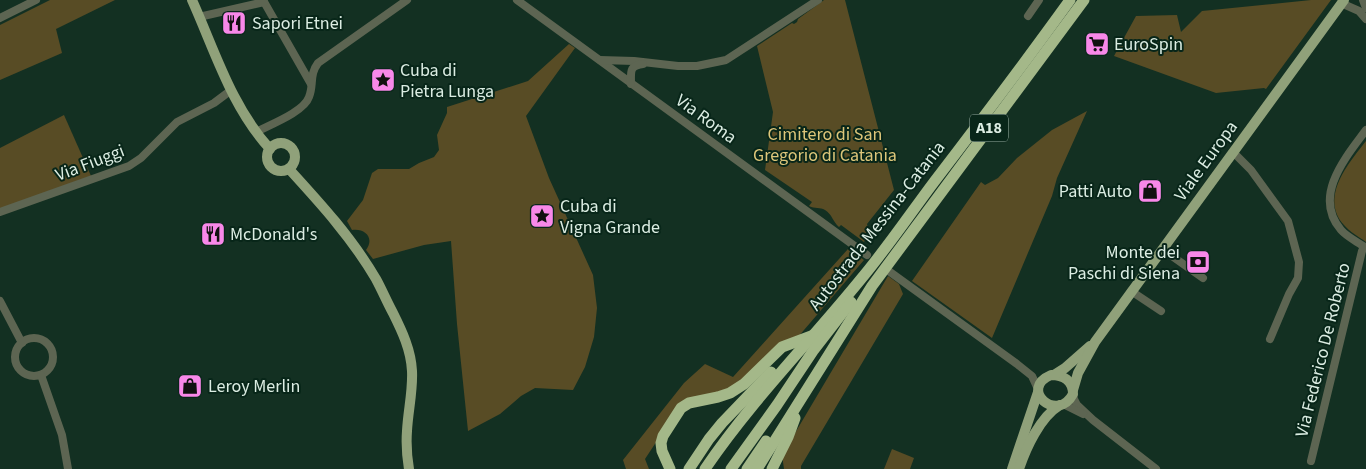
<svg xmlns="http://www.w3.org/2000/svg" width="1366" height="469" viewBox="0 0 1366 469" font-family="'Source Sans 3',sans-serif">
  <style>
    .green { fill: #584c25 }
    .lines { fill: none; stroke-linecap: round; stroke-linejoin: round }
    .minor { stroke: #5d6552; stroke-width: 8 }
    .major { stroke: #90a17a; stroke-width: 10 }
    .highway { stroke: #a4b889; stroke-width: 11 }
    .labels { text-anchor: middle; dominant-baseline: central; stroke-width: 4; stroke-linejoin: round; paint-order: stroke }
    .shield { fill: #082619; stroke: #9cb1a6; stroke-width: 1 }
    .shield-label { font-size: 16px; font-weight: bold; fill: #dcede3 }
    .poi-label { font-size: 18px; fill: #dcede3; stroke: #082619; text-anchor: start }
    .street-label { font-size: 18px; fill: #dcede3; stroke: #082619 }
    .park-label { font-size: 18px; fill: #ddc67a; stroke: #082619 }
  </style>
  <rect width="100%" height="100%" fill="#133022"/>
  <g class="green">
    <polygon points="50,0 115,0 56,29 62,53 0,80 0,25"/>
    <path d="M824,0H845L894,190L867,224L870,234L864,242L841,225L839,227C833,222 832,214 825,210C820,207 815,209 809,206L812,202L765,170L773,112L757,46L792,23L794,24L797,22L798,19Z"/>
    <polygon points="1311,0 1331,0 1266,89 1264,88 1216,93 1114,56 1136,16 1177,15 1181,32 1202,11"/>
    <path d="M569,44L575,48L526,116L549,178L593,275L597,308L594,337L585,367L573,390L535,388L521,396L500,414L468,431L457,324L451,241L424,245L373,259L366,250C375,238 365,228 352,230L347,221L363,200L372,173L378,169H409L419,163L434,157L439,150L437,135L447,113V107L528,81Z"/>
    <polygon points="1087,111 1057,178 1052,196 992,338 912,281 981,182 985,185 998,178 1017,158 1052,130"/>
    <polygon points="64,115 91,176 0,209 0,148"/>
    <path d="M1366,141V242C1359,237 1350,232 1344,225C1319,197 1349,163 1366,141Z"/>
    <polygon points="848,249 864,260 798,337 741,384 680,406 645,459 649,469 626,469 623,460 684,383 705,364 733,377"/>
    <polygon points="888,276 899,284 903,294 801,466 801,469 784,469 782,455"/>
    <polygon points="892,449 914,458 910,469 884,469"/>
  </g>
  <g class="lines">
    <g class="minor">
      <polyline points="263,0 311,84"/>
      <polyline points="517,0 867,255"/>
      <polyline points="1363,0 1366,8"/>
      <polyline points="1341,3 1359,11 1366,19"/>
      <polyline points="1028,16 1039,0"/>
      <polyline points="199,17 264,2"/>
      <polyline points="0,18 36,0"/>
      <polyline points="600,60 634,61 678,66 697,66 726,60 818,0"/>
      <path d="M631,84C631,71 629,66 643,64"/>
      <path d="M1366,130C1346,157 1312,196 1341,230C1347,237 1358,242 1366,248"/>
      <path d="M256,132C269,125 304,112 309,97C314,85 309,75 318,63L407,0"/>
      <polyline points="1233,152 1251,170 1288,221 1299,262 1298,278 1289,294 1270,339"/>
      <polyline points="0,212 129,166 141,158 177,122 214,103 230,91"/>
      <polyline points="1162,249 1203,278"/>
      <polyline points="890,272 1017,364 1032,376 1038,389"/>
      <polyline points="1131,291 1161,311"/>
      <polyline points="0,301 22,343"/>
      <circle cx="34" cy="357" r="19"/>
      <polyline points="41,375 62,435 68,469"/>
      <polyline points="1073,394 1074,399 1077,405 1093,420 1156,469"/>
      <polyline points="1063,404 1083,414"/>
      <polyline points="1311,461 1362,251 1364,247"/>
    </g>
    <g class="major">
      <path d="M192,0C215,51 231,106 270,149"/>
      <circle cx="281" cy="157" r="14"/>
      <path d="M289,169C321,204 352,238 376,279C382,290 387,302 393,313C402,331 411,350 412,371C413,391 408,411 407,431C406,444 407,457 409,469"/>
      <path d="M1051,375C1063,375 1073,380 1073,394C1057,424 1018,389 1051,375Z"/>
      <polyline points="1054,375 1065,368 1090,346"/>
      <polyline points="1073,390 1078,373 1095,342 1344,0"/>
      <polyline points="1012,469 1038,392"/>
      <path d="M1019,469C1026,448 1040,417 1060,405"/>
    </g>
    <g class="highway">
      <polyline points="670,469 662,451 661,443 663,436 681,408 689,403 718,397 730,393 744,384 782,347 814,335"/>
      <polyline points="689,469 709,439 722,423 771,372"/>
      <path d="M705,469C751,401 809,343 861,279C887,248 910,214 934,182C980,122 1026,61 1070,0"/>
      <polyline points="731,469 777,405 813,351 851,302"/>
      <polyline points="747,469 766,441"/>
      <polyline points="757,469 872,286 1084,0"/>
      <polyline points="772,469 788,437 795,418"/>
    </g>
  </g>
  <defs>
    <symbol id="restaurant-square" viewBox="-11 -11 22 22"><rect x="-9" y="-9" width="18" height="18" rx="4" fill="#f888e9" stroke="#082619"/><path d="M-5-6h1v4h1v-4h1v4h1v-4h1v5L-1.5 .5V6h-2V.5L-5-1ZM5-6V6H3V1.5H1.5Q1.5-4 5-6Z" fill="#111"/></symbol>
    <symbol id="supermarket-square" viewBox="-11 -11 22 22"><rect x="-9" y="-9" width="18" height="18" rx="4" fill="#f888e9" stroke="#082619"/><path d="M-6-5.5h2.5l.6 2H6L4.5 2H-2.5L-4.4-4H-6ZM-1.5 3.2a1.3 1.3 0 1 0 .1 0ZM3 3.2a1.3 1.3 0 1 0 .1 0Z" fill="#111"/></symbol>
    <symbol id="sight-square" viewBox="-11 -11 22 22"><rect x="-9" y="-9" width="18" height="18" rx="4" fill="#f888e9" stroke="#082619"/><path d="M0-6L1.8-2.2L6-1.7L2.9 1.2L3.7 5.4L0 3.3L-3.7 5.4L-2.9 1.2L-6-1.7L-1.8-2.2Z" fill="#111"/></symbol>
    <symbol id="shop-square" viewBox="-11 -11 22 22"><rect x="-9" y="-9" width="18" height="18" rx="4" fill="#f888e9" stroke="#082619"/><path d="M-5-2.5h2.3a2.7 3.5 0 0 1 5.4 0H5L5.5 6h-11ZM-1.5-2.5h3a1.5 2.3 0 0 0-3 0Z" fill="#111"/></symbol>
    <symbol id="bank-square" viewBox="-11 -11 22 22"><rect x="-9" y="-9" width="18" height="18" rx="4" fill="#f888e9" stroke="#082619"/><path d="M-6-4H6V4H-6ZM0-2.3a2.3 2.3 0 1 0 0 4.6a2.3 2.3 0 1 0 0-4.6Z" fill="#111"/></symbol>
  </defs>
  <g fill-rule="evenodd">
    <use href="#restaurant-square" x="220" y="9" width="28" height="28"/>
    <use href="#supermarket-square" x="1083" y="30" width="28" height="28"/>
    <use href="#sight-square" x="369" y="66" width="28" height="28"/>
    <use href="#shop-square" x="1136" y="177" width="28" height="28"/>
    <use href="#sight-square" x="528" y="202" width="28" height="28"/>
    <use href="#restaurant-square" x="199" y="220" width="28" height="28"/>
    <use href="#bank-square" x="1184" y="248" width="28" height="28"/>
    <use href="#shop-square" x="176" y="372" width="28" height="28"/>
  </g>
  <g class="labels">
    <rect class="shield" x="970" y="114.5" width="38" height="27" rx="4"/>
    <g class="shield-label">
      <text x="989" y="128">A18</text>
    </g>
    <g class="poi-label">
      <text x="252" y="23">Sapori Etnei</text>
      <text x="1114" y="44">EuroSpin</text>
      <text x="400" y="70">Cuba di<tspan x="400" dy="21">Pietra Lunga</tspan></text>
      <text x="1132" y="191" text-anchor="end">Patti Auto</text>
      <text x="560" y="206">Cuba di<tspan x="560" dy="21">Vigna Grande</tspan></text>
      <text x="230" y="234">McDonald's</text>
      <text x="1180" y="252" text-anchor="end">Monte dei<tspan x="1180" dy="21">Paschi di Siena</tspan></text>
      <text x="208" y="386">Leroy Merlin</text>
    </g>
    <g class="street-label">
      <text transform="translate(706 119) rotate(36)">Via Roma</text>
      <text transform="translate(1206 161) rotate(-54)">Viale Europa</text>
      <text transform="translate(90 163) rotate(-21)">Via Fiuggi</text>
      <text transform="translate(877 226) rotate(-52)">Autostrada Messina-Catania</text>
      <text transform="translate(1323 350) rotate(-76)">Via Federico De Roberto</text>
    </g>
    <g class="park-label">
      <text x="825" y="134">Cimitero di San<tspan x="825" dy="21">Gregorio di Catania</tspan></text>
    </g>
  </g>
</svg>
